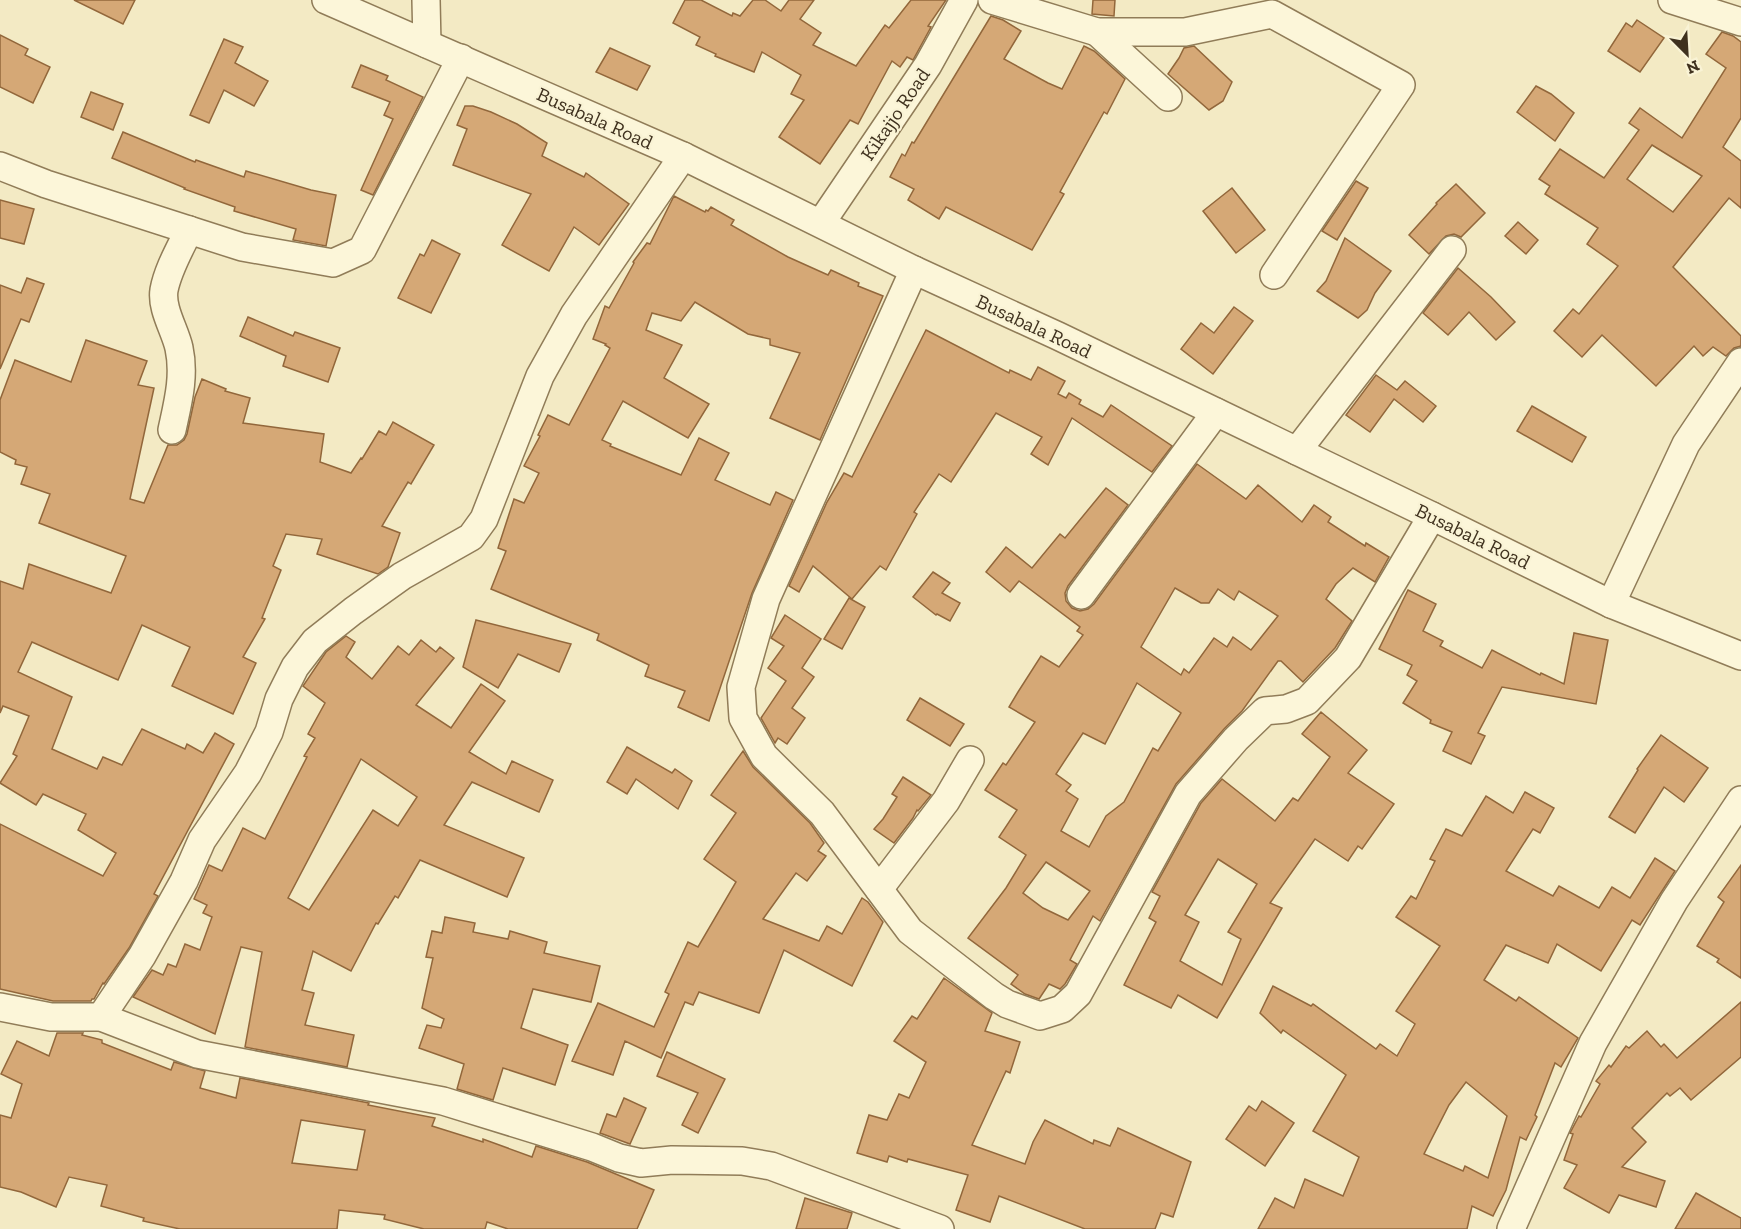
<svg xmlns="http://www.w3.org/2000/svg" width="1741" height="1229" viewBox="0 0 1741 1229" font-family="'Zilla Slab',serif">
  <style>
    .building { fill: #d5a876; stroke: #92673b; stroke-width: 1.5; fill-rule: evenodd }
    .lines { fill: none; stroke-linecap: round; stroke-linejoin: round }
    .minor-casing { stroke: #907c58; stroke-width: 30 }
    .minor { stroke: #fcf6d9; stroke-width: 27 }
    .labels { text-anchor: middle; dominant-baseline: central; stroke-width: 4.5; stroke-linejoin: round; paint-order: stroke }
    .street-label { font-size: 20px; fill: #3f311e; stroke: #f9f3d5 }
  </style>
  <rect width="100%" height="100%" fill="#f3eac4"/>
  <g class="building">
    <polygon points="74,0 135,0 123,24"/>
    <polygon points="685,0 701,0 732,16 733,13 740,16 753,0 765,0 781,11 789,0 814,0 800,19 821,33 813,45 856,66 885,25 889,28 911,0 946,0 928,26 931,27 913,60 907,57 900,67 892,61 858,124 850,120 820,164 779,137 804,100 791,94 801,75 762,52 754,72 715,56 716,54 696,45 700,37 673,23"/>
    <polygon points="1093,0 1115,0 1114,16 1092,14"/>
    <polygon points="991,16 1003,20 1021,31 1004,59 1048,83 1062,89 1084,46 1094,51 1125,79 1107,114 1104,112 1060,192 1064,194 1032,250 946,207 939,219 908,200 914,189 890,177 902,154 905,156 912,142 914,143"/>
    <polygon points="1637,20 1664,38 1640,72 1608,51 1626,23 1632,27"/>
    <path d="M1722,32L1733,36L1741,42V118L1723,147L1741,161V208L1729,198L1673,267L1741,336V346L1734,348L1726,356L1713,347L1703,356L1694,346L1656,386L1602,335L1582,357L1554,331L1573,309L1579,314L1618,266L1587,244L1598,228L1545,194L1550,186L1539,179L1560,149L1604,178L1639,130L1629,123L1640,108L1682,138L1726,68L1706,54ZM1652,145L1702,176L1673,212L1627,179Z"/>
    <polygon points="0,35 28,49 25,55 50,67 33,103 0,87"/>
    <polygon points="224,39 243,47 235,63 268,81 254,106 224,90 209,123 190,115"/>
    <polygon points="1194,46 1232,82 1223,101 1209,110 1168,74 1179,58 1184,48"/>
    <polygon points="610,48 650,66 637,90 596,72"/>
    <polygon points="361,65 388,76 386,80 423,97 373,195 361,190 393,119 384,115 390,102 352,87"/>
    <polygon points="1536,86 1551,94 1574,113 1555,141 1517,112"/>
    <polygon points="91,92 123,104 113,130 81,117"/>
    <polygon points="465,106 473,106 491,112 517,124 547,143 542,156 584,177 586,173 629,204 599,245 574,227 549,271 502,245 531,194 453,165 467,129 457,125"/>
    <polygon points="123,132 195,162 196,160 244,177 246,171 311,190 336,195 326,246 293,240 296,229 234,211 235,207 184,189 185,188 112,158"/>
    <polygon points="1356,181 1368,188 1337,240 1322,231"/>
    <polygon points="1456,184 1485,213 1461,237 1454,234 1446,236 1429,254 1409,235 1437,204 1436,203"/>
    <polygon points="1232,188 1265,230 1236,253 1203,211"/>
    <polygon points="674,196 705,212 706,210 708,211 711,207 734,220 731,225 788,257 828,275 831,270 859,283 858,286 883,296 820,440 770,418 800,353 770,345 770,339 748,334 695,302 681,321 652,313 646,330 682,345 664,378 709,404 688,438 623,401 602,440 611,444 610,446 681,475 699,438 729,453 715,480 770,505 776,492 793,500 752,593 709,721 678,707 685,691 645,676 649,665 597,640 599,634 491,589 506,551 498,548 514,499 524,503 539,473 524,466 540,436 538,435 548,415 569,425 610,348 605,345 606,344 593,339 605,306 609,308 634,263 633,262 647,243 650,244"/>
    <polygon points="0,200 34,209 24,244 0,238"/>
    <polygon points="1518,222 1538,240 1526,254 1505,236"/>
    <polygon points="1345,238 1391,271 1375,293 1367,310 1358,318 1317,291 1326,281"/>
    <polygon points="432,240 460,254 431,313 398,298 420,254 424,256"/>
    <polygon points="1458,268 1491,297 1515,322 1496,340 1469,312 1448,335 1423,313"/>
    <polygon points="27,278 44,284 29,322 21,319 0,369 0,285 21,293"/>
    <polygon points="1234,307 1253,321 1213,374 1181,349 1201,323 1214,333"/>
    <polygon points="248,317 293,336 295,332 340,348 328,382 283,366 286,356 240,336"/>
    <polygon points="926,330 1009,373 1010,370 1031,380 1038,367 1065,381 1058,394 1066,398 1069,393 1081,400 1079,404 1103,417 1111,405 1172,446 1152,472 1072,418 1048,465 1031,454 1042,437 996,413 951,482 939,474 914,512 917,514 886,570 880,566 852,599 813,566 799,592 789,586 827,502 844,473 852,477"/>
    <polygon points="86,340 147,361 138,385 154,388 130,499 144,503 168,445 177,445 184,440 187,434 195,397 202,379 226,389 225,391 250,398 243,423 324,434 320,462 351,473 361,458 362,459 379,431 386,435 393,422 434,445 411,484 408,482 382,526 400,533 388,567 378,574 317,554 322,539 286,534 273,566 281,570 262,618 265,619 243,657 256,663 233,714 172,686 190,647 142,625 118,680 32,642 18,672 72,697 52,749 97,769 103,757 122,765 142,729 185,749 187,744 203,753 215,733 234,744 154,894 158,896 129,948 104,984 103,983 94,999 92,999 91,1001 53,1001 0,989 0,824 103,876 116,853 78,830 86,814 43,794 36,805 0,783 17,756 13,754 29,716 3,706 0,713 0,581 23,589 29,564 111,593 126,556 39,523 50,494 21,484 27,467 15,464 16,460 0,452 0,400 15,360 71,382"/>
    <polygon points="1376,375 1397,390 1405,381 1436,406 1423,422 1394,399 1370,432 1346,415"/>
    <polygon points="1532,406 1586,437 1572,462 1517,431"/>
    <path d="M1197,464L1246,499L1258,485L1302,522L1314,505L1331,517L1328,522L1365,546L1366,543L1389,557L1375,582L1353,568L1336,584L1326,599L1352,621L1335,648L1303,682L1281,661H1278L1242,711L1224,729L1176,784L1100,921L1093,916L1070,960L1077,964L1065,984L1060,989L1049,984L1039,999L1025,994L1011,984L1018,975L968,938L1006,888L1026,855L999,837L1017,810L985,790L1003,763L1006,765L1035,722L1009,707L1018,692L1041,656L1059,667L1083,635L1077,631L1080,627L1019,581L1010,592L986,572L1006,547L1032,568L1060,534L1065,538L1106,488L1128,505L1068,586L1065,593L1066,601L1072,608L1080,611L1088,609L1094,604ZM1175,588L1201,603H1209L1218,589L1234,600L1239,591L1278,616L1251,650L1233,637L1227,647L1214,638L1189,673L1184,669L1181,675L1141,647ZM1137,683L1181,713L1158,751L1153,748L1124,802L1106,816L1089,847L1061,831L1078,799L1066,791L1071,785L1056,774L1083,733L1105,744ZM1046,862L1090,891L1068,920L1043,908L1023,893Z"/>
    <polygon points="933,572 950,583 942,593 960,603 950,621 937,614 936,615 913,597"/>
    <polygon points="1408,590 1436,604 1423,631 1443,641 1440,646 1482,668 1492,650 1540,675 1541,673 1564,684 1574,633 1608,640 1596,704 1502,687 1478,733 1485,736 1471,764 1443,751 1452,732 1430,723 1431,720 1403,703 1417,681 1407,675 1412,665 1379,649"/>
    <polygon points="849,598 865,607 842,649 824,639"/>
    <polygon points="785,615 821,639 802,668 814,677 792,708 805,718 787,744 778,738 775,743 761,718 786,681 768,668 784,646 771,638"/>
    <polygon points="476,620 571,644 559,672 518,654 498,688 463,667"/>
    <path d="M346,636L355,642L346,657L372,679L398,646L409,655L421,640L436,652L440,647L454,658L416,705L451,728L481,684L505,701L469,752L506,774L512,761L553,780L539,812L472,782L444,825L524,858L507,897L420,860L398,898L395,896L378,924L376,923L351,971L313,951L302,990L314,993L305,1025L354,1035L347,1067L245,1047L262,952L241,947L215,1034L133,997L152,970L163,975L168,964L176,967L185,944L200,950L212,917L203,913L207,905L194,899L209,865L222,871L243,828L265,839L307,757L304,756L315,738L308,734L325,703L303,686L326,652ZM361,759L417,797L398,826L373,810L309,910L288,898Z"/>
    <polygon points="920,698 964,724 950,746 907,720"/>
    <path d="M1321,712L1367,750L1348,773L1394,804L1362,849L1358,846L1348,861L1315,839L1270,903L1282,908L1217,1018L1178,995L1171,1008L1124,985L1156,922L1149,918L1160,896L1152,892L1201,803L1222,779L1275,821L1293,798L1298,801L1330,757L1302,734ZM1218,859L1257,884L1228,932L1241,939L1222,985L1180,961L1199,922L1185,915Z"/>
    <polygon points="1661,735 1708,768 1684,802 1664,787 1635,833 1609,817 1638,770 1637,769"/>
    <polygon points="627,747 672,773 675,769 692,781 678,809 636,779 627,794 607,782"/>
    <polygon points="743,751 753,767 810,823 824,843 818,851 826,856 807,881 796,873 763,919 819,941 827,926 842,934 862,898 868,902 883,922 852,986 784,950 759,1013 699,992 693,1005 685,1002 661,1058 625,1041 613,1075 572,1061 598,1003 654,1027 669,994 665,992 688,942 698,947 736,882 704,859 736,813 711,795"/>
    <polygon points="903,777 931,795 918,811 917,810 913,818 894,843 874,829 883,819 897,797 892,794"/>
    <path d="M1525,792L1554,808L1540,833L1533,829L1506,871L1553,896L1559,886L1599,908L1612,887L1630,898L1655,858L1675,871L1640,925L1632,920L1601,971L1557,944L1548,963L1506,945L1484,980L1516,1001L1519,997L1578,1038L1561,1067L1555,1063L1535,1115L1537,1117L1526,1140L1520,1137L1506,1190L1493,1216L1472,1206L1467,1229H1258L1275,1198L1294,1208L1305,1179L1343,1196L1359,1157L1313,1131L1346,1075L1283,1030L1281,1033L1260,1013L1273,986L1311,1006L1313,1004L1376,1049L1380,1044L1397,1056L1415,1024L1396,1011L1440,946L1396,917L1411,896L1416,899L1435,861L1430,859L1446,829L1462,836L1486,796L1513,813ZM1466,1082L1507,1116L1488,1178L1465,1166L1463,1171L1424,1154L1449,1105Z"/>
    <polygon points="1741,865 1741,978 1717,962 1719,959 1697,946 1724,902 1718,897"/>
    <polygon points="445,917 475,923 473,932 508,939 510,931 547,942 544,953 600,966 591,1002 533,989 521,1028 568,1045 555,1085 503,1068 493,1100 457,1089 464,1064 419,1048 427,1025 441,1028 444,1019 422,1008 433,958 426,957 432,931 442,933"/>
    <polygon points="944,978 992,1013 985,1031 1020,1042 1010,1073 1006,1071 972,1145 1025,1164 1033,1142 1045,1120 1093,1144 1094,1140 1110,1146 1118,1128 1191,1162 1173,1217 1161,1213 1155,1229 1085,1229 999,1196 990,1222 956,1210 968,1175 908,1159 907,1162 889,1156 887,1162 857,1153 869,1115 887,1120 899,1094 909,1098 926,1062 894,1041 912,1016 917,1019"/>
    <polygon points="1741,1002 1741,1057 1691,1100 1680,1088 1670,1096 1667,1093 1632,1128 1646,1142 1622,1167 1665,1181 1656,1207 1619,1195 1609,1213 1564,1188 1577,1165 1564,1160 1573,1134 1570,1133 1579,1116 1581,1117 1600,1084 1596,1081 1609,1065 1611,1067 1626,1046 1629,1048 1647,1031 1661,1047 1664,1044 1677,1058"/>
    <path d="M57,1033H83L82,1035L102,1040V1043L171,1070L174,1062L205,1071L200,1088L236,1098L240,1078L369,1103L368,1105L435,1118L432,1126L483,1142V1139L532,1157L536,1146L587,1162L654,1190L637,1229H508L487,1222L485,1229H424L384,1219L385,1215L339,1210L337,1229H180L143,1221L144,1218L101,1206L107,1185L69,1177L56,1207L21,1192L0,1187V1115L11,1118L22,1084L1,1074L17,1041L49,1056ZM301,1120L365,1130L357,1170L292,1163Z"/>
    <polygon points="667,1052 725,1079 698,1133 682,1125 698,1093 657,1076"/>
    <polygon points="624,1098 646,1108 630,1144 600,1133 607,1114 616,1117"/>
    <polygon points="1262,1101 1294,1123 1265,1166 1226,1139 1249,1106 1256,1111"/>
    <polygon points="1696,1193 1741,1218 1741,1229 1675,1229"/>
    <polygon points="805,1198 852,1213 847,1229 796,1229"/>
  </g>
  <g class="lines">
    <defs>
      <g id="minor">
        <polyline points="326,0 683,156 914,270 1058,336 1432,516 1611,604 1741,656"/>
        <polyline points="426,0 427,44"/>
        <polyline points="992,0 1097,32 1185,32 1272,14 1401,85 1274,275"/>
        <polyline points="1672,0 1741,22"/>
        <polyline points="1097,32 1168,97"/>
        <polyline points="0,166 46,184 242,247 333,263 362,250 461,58"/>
        <polyline points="821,223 928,65 964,0"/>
        <polyline points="914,270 766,599 741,687 743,718 764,756 822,813 910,931 994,996 1007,1004 1040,1016 1062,1009 1078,994 1188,794 1236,739 1265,711 1286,709 1307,701 1348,658 1432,516"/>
        <path d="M172,430C178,402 185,376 179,348C175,330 161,309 164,290C168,269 180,249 189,230"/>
        <polyline points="1297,451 1452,250"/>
        <polyline points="1081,595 1216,412"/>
        <polyline points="1611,604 1686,444 1741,362"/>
        <polyline points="879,889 946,801 970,760"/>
        <polyline points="0,1007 51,1017 101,1017 197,1054 443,1101 592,1147 619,1158 641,1163 672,1160 742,1161 771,1166 940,1229"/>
        <polyline points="101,1017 142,956 184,881 202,840 248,773 269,732 279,699 295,667 315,641 353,611 402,576 471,537 484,519 540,376 574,315 683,156"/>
        <polyline points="1511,1229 1593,1043 1674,901 1741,800"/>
      </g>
    </defs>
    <use href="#minor" class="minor-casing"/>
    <use href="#minor" class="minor"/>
  </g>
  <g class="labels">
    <g class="street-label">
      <text transform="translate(895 114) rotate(-56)">Kikajjo Road</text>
      <text transform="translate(595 118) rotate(24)">Busabala Road</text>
      <text transform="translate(1034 326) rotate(25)">Busabala Road</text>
      <text transform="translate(1473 536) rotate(26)">Busabala Road</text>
    </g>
  </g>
  <g transform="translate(1687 54) rotate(156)" stroke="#f9f3d5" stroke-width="4.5" paint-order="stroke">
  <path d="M0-4.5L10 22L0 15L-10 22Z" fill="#3f311e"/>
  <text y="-9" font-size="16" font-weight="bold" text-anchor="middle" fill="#3f311e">N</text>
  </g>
</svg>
